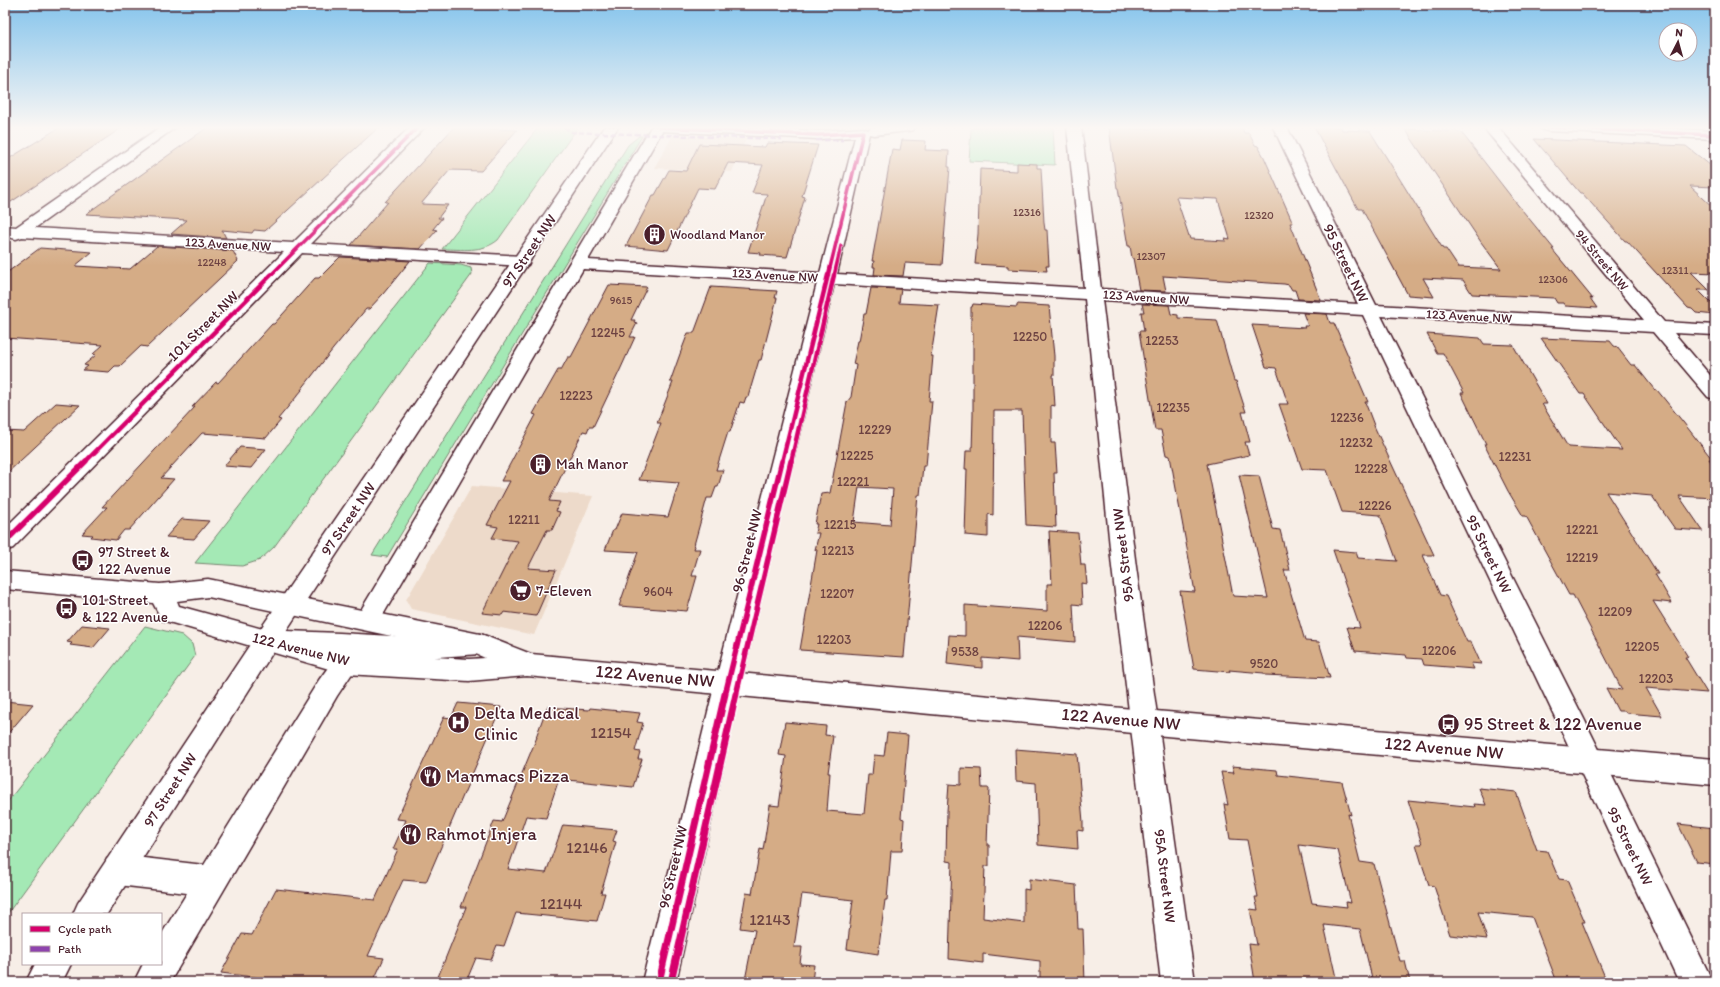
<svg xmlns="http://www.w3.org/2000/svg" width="1720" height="987" viewBox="0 0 1720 987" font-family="Itim,sans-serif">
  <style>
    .built { fill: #eddaca }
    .green { fill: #a4e9b5; stroke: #778470 }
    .building { fill: #d5ac86; stroke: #4a1f2b; fill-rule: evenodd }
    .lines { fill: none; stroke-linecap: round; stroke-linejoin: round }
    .minor-casing { stroke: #4a1f2b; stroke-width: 3 }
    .tertiary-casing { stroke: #4a1f2b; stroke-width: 3 }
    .secondary-casing { stroke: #4a1f2b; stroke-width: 3 }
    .minor { fill: #fff; fill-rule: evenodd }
    .tertiary { fill: #fff; fill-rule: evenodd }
    .secondary { fill: #fff; fill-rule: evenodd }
    .quiet { stroke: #8e44ad; stroke-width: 2.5; stroke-dasharray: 5.5 2.5; stroke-linecap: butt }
    .cycleway-far3-casing { stroke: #fff; stroke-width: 5 }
    .cycleway-far2-casing { stroke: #fff; stroke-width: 6 }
    .cycleway-far1-casing { stroke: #fff; stroke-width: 8 }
    .cycleway-casing { stroke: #fff; stroke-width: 10 }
    .cycleway-far3 { stroke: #d6006c; stroke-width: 3.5 }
    .cycleway-far2 { stroke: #d6006c; stroke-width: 4.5 }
    .cycleway-far1 { stroke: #d6006c; stroke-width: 5.5 }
    .cycleway { stroke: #d6006c; stroke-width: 7 }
    .labels { text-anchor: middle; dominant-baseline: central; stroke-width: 3; stroke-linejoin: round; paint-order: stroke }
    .far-number-label { font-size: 11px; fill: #6d4242 }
    .far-poi-label { font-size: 13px; fill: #4a1f2b; stroke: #fff; text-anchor: start }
    .far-street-label { font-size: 13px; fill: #4a1f2b; stroke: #fff }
    .number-label { font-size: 13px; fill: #6d4242 }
    .street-label { font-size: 15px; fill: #4a1f2b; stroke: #fff }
    .poi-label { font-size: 15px; fill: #4a1f2b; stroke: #fff; text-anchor: start }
    .near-number-label { font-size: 16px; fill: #6d4242 }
    .near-street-label { font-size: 18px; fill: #4a1f2b; stroke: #fff }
    .near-poi-label { font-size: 18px; fill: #4a1f2b; stroke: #fff; text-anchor: start }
  </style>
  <rect width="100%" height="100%" fill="#f7eee7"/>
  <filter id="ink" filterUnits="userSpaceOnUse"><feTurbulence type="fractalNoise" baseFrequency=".025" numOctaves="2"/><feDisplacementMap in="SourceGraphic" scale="8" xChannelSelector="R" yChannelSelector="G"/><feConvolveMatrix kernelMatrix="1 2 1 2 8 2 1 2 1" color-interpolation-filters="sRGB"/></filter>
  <g filter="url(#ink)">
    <g class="built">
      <polygon points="673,135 746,139 732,172 654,168"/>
      <polygon points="472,486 593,496 534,635 411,609 406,600"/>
    </g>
    <g class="green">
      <path d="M542,127H578L498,240C482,253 462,249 442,249L537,129Z"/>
      <polygon points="982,127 1053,127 1055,165 969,161 971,129"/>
      <polygon points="639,136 642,136 387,557 372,555 628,145"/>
      <polygon points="430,263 461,265 471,268 472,274 274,547 260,560 242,566 195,563"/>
      <polygon points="145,626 182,635 192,644 195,656 5,917 5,805"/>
    </g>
    <g class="building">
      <polygon points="60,127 123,127 5,206 5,161"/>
      <polygon points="208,127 379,127 265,231 254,230 252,233 222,230 226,238 171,234 187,220 86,214"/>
      <polygon points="454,127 517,130 481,171 450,170 421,204 448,205 438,218 442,218 433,229 437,230 420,249 351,245 388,202 385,202"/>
      <path d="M1109,127L1139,129L1242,127L1244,133H1249L1255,145L1258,146L1264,157L1293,223H1290L1321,300L1298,299L1295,290H1292L1289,285L1284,284L1163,276L1166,291L1139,290L1133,258H1132L1130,246H1128L1118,188H1117ZM1176,197L1218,199L1230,239L1225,238L1226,241L1190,239Z"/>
      <polygon points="1314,127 1341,127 1342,130 1370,131 1443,249 1446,249 1458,267 1501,269 1481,242 1405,129 1461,132 1513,199 1554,249 1552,249 1593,299 1590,298 1597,308 1565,306 1563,303 1557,303 1554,298 1472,294 1463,280 1423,278 1434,297 1408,295 1362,209 1358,209 1350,194"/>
      <polygon points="1534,139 1686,146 1715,169 1715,187 1690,186 1715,209 1715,273 1691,272 1709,290 1698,290 1715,307 1715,315 1696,313 1692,309 1688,308 1627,241 1625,241 1582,193 1580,193"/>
      <polygon points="902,140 926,141 925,150 949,151 948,167 950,167 942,265 905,263 903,276 874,275 875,267 873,267 874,261 872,261 892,149 900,150"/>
      <polygon points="767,143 818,145 802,196 805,197 787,257 760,255 761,253 748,252 767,194 752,193 763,165 728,163 715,189 698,188 668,250 626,246 653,195 655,195 669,170 686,171 699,144 765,147"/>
      <polygon points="1017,163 1037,164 1037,168 1041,168 1044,223 1045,230 1047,230 1049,266 1046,266 1047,271 1008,269 1008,266 975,264 978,234 980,169 1017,171"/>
      <polygon points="157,246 233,251 238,261 147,347 141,346 120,366 115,366 109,372 83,370 88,366 84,365 96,355 93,354 103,345 5,338 5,274 40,248 92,252 75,266 130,269"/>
      <polygon points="340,257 410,261 383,294 369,309 366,309 333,349 301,390 302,390 278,419 281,420 266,438 202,433 161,478 174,479 129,530 124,530 116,540 91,537 93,535 82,534 107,507 102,507 195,407 192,407 216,382 218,383 272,324 274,324 315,278 319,278"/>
      <polygon points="609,285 647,287 631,320 635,320 634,322 637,323 630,337 635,337 620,370 593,427 589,427 587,432 583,431 549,501 560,502 556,511 560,512 552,530 547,530 528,568 556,570 536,616 504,612 502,615 482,613 518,541 492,538 498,527 487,525 510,481 501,481 536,415 533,414 558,370 561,370 568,357 571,357"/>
      <polygon points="711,287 777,291 775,298 777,298 761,360 759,360 748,397 746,397 744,403 740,402 730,432 728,432 716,470 723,470 718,487 716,487 712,498 707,498 694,545 695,546 694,549 700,549 692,576 697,576 687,611 619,606 638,552 605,550 613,530 615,530 622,513 668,517 679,483 639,480 661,423 657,423 673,382 670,382 680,354 688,333 694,333"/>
      <path d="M871,288L901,289L899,303L939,305L931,356H933L929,401H932L926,466H923L920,495H918L904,657L800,650L817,550H815L819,533H815L817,524H815L821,494L830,493L847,402L851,397L856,365L853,364L858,341H859L864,314H866ZM859,487L893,489L890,525L854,522Z"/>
      <polygon points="973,304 1017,307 1017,304 1049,306 1054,356 1054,375 1053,375 1055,406 1051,405 1051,443 1055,443 1057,473 1054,473 1056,527 1026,525 1022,411 994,411 993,515 988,514 988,537 965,535 967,469 965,469 966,451 972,451 973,415 973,332 971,332 971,307 972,307"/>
      <polygon points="1142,304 1169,305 1171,314 1178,315 1178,318 1217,320 1234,381 1236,381 1246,412 1242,412 1250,442 1245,442 1249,455 1207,464 1233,596 1268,598 1239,475 1259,476 1273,529 1280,530 1290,570 1284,570 1305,641 1319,642 1330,678 1265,675 1264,673 1229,670 1230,672 1194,669 1180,591 1195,592 1170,456 1166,455 1161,430 1155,430 1139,331 1144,331 1141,312 1144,312"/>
      <polygon points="1303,313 1327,314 1330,323 1334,323 1368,402 1365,402 1375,428 1434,555 1423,555 1440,595 1446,596 1467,642 1471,642 1481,664 1471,663 1474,669 1424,665 1422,659 1407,658 1406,655 1355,651 1347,627 1360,628 1333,550 1356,552 1358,558 1397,561 1380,515 1342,512 1327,470 1302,469 1279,404 1288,404 1276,368 1266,367 1252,325 1305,328 1304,326 1308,326"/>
      <polygon points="1427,334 1480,338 1484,344 1513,345 1547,404 1542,404 1568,447 1622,450 1584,394 1580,394 1541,338 1610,341 1614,346 1617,347 1631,365 1635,365 1654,389 1657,390 1683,422 1712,459 1709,459 1715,468 1715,498 1679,496 1703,531 1675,529 1652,496 1606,492 1658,574 1655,574 1672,603 1653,601 1688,657 1685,657 1707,693 1646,688 1662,716 1626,713 1625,711 1618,711 1606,688 1622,690 1612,670 1573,595 1569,595 1526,516 1523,516 1508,491 1484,444 1486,444 1461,393 1464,393 1443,353 1437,353"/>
      <polygon points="56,403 80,405 5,475 5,431 24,432"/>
      <polygon points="240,447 266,449 251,468 224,466"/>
      <polygon points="182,519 209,521 194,539 166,537"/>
      <polygon points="1049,531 1078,533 1081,565 1085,565 1087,584 1081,583 1082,605 1073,604 1075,642 1017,637 1018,661 982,658 982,668 947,664 949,635 965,636 965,605 1047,611 1047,584 1052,584"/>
      <polygon points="82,625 110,628 93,648 70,645 72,643 67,642"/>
      <polygon points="5,701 33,704 5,737"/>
      <polygon points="458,703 501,707 426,882 403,880 368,956 384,958 373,982 259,982 261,978 221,973 242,934 252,935 276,889 375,900 398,849 393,849 406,820 397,819 444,717 451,718"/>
      <polygon points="547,707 589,710 590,708 640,713 637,722 643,723 635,751 640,752 638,759 642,759 633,787 559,779 546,818 526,816 508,869 546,873 563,825 617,830 613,841 616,842 601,893 605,893 597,921 516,913 504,946 497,945 491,960 476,958 466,982 436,982 466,907 461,907 494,821 502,822 537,737 536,737"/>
      <polygon points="785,722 826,726 825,735 833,736 828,773 830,773 827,811 864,814 868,775 872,775 874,755 884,756 887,733 908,735 901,818 904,819 902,851 891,851 887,900 885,900 878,954 847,949 853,900 802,894 794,947 802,947 800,964 814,965 812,982 762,982 745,980 755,930 740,928 746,893 752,894 760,849 763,850 770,805 779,806 786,756 779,755"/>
      <polygon points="1015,749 1077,754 1083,822 1083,831 1077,830 1078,849 1038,845 1036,783 1016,781"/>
      <path d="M1232,766L1277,770L1278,775L1342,782L1351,815L1348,814L1360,862L1374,864L1400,961H1405L1410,982H1373L1360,929L1324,925L1337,982H1255L1249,944L1257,945L1250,909L1258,910L1255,897H1258L1247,840L1230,839L1224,804L1228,805L1221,772L1234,773ZM1299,845L1338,850L1351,903L1346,902L1347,907L1312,903Z"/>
      <polygon points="961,768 981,769 982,788 989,788 987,845 989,845 989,866 985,866 983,918 1024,923 1024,889 1029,890 1029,879 1076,885 1078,929 1083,929 1085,982 1040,982 1040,961 983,954 983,963 949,959 952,862 946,861 947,811 949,784 961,785"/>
      <polygon points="1479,788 1516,792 1537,850 1547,851 1559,879 1567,880 1585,922 1582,922 1607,982 1557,982 1532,917 1478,912 1487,939 1450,935 1434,886 1429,885 1421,861 1416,844 1422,844 1408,800 1475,807 1474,804 1486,805"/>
      <polygon points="1678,824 1715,828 1715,864 1697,862"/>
    </g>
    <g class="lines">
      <defs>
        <g id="minor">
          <polygon points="160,127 176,127 35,228 293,243 410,127 425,127 311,244 522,256 528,257 530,261 528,265 522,266 302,253 13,548 5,551 5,528 284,252 22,237 16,239 5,236 5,226 16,227"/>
          <path d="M651,127H746L818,131L863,128L868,130L872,127H915L913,130L908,131L874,135L869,134L837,274L1084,288L1067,127H1081L1101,289L1358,304L1273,127H1287L1376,305L1644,320L1483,127H1498L1664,322L1715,325V335L1674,333L1715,381V399L1708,397L1653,332L1381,316L1584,719L1713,982H1679L1563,734L1363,315L1102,300L1136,567L1195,982H1161L1112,567L1085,299L834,284L741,683L676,982H642L715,683L817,283L583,269L376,627L367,630L358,627L355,620ZM662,131L818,139L855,137L820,273L588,260Z"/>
          <polygon points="1541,127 1640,127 1715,131 1715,139 1548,131 1543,130"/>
          <polygon points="346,652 355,655 359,663 337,696 170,982 134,982 143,964 161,964 161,935 187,893 118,885 107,881 103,870 107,859 118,855 204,865 319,680 337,655"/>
        </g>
        <path id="tertiary" d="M5,571L160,584L208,579L480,634L531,654L1144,710L1715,759V785L1144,734L527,676L469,681L346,674L162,620L153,603L5,589ZM208,597L476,654L485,658L469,659L346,652L179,606L177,601Z"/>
        <g id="secondary">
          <polygon points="604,127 618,127 286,631 340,633 409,637 480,634 489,637 493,644 489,651 480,654 409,659 340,653 273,652 107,914 73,914 78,903 257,634"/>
          <polygon points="35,964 71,964 62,982 26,982"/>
        </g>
      </defs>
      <use href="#minor" class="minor-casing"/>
      <use href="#tertiary" class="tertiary-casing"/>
      <use href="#secondary" class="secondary-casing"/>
      <use href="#minor" class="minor"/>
      <use href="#tertiary" class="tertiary"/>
      <use href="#secondary" class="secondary"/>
      <g class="quiet">
        <polyline points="564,127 572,132 782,139"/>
        <polyline points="816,140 843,140"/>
      </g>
      <defs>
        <g id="cycleway-far3">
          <polyline points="659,127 818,135 863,132 828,276"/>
          <polyline points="1548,127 1715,135"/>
          <polyline points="270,276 418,127"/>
          <polyline points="834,276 841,246"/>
        </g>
        <g id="cycleway-far2">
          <polyline points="85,462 271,275"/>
          <polyline points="782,462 828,275"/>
          <polyline points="791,462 834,275"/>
        </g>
        <g id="cycleway-far1">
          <polyline points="5,542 86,461"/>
          <polyline points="725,695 782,461"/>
          <polyline points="736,695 791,461"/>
        </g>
        <g id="cycleway">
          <polyline points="659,982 725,694"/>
          <polyline points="671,982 736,694"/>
        </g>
      </defs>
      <use href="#cycleway-far3" class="cycleway-far3-casing"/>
      <use href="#cycleway-far2" class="cycleway-far2-casing"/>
      <use href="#cycleway-far1" class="cycleway-far1-casing"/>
      <use href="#cycleway" class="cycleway-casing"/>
      <use href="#cycleway-far3" class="cycleway-far3"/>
      <use href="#cycleway-far2" class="cycleway-far2"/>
      <use href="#cycleway-far1" class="cycleway-far1"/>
      <use href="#cycleway" class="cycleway"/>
    </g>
  </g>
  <linearGradient id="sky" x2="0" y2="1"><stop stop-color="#85c4ec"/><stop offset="0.48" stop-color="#fbf7f4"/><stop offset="1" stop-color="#fbf7f4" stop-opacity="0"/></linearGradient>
  <rect width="1720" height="266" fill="url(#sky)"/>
  <defs>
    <symbol id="building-disc" viewBox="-11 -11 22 22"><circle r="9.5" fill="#4a1f2b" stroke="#fff"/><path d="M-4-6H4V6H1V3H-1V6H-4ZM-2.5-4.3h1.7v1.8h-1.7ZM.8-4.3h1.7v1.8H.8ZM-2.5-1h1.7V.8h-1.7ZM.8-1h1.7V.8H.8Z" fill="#fff"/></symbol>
    <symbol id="bus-disc" viewBox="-11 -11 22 22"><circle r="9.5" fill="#4a1f2b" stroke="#fff"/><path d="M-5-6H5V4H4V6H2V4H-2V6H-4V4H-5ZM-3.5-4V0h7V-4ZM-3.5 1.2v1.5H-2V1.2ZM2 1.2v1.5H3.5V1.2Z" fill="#fff"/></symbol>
    <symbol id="supermarket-disc" viewBox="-11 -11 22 22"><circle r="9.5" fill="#4a1f2b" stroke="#fff"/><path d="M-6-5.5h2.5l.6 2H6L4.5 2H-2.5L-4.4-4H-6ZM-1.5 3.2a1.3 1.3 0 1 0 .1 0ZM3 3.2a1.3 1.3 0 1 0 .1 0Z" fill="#fff"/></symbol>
    <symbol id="hospital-disc" viewBox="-11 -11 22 22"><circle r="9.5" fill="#4a1f2b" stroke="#fff"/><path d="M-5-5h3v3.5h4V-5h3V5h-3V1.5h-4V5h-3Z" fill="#fff"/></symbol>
    <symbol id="restaurant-disc" viewBox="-11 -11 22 22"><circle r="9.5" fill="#4a1f2b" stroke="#fff"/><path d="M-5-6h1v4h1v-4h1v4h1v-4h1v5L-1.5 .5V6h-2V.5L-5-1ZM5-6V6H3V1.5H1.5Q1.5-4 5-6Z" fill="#fff"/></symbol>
  </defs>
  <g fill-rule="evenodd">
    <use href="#building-disc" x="642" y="222" width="25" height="25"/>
    <use href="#building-disc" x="528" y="452" width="25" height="25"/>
    <use href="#bus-disc" x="70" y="548" width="25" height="25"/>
    <use href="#supermarket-disc" x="508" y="578" width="25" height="25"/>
    <use href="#bus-disc" x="54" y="596" width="25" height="25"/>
    <use href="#hospital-disc" x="446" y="710" width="25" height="25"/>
    <use href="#bus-disc" x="1436" y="712" width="25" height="25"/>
    <use href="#restaurant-disc" x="418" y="764" width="25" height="25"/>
    <use href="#restaurant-disc" x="398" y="822" width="25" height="25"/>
  </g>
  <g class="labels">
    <g class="far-number-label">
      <text x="1027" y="212">12316</text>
      <text x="1259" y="215">12320</text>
      <text x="1151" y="256">12307</text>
      <text x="212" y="262">12248</text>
      <text x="1675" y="270">12311</text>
      <text x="1553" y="279">12306</text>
      <text x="621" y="300">9615</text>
    </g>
    <g class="far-poi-label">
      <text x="670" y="234">Woodland Manor</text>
    </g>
    <g class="far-street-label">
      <text transform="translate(228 244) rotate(3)">123 Avenue NW</text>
      <text transform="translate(1602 260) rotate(50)">94 Street NW</text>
      <text transform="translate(775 275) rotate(3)">123 Avenue NW</text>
      <text transform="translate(1146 297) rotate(4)">123 Avenue NW</text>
      <text transform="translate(1469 316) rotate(3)">123 Avenue NW</text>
    </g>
    <g class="number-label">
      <text x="608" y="332">12245</text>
      <text x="1030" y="336">12250</text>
      <text x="1162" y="340">12253</text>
      <text x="576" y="395">12223</text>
      <text x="1173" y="407">12235</text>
      <text x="1347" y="417">12236</text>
      <text x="875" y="429">12229</text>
      <text x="1356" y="442">12232</text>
      <text x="857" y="455">12225</text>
      <text x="1515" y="456">12231</text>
      <text x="1371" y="468">12228</text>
      <text x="853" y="481">12221</text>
      <text x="1375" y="505">12226</text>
      <text x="524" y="519">12211</text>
      <text x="840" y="524">12215</text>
      <text x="1582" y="529">12221</text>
      <text x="838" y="550">12213</text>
      <text x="1582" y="557">12219</text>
      <text x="658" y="591">9604</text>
      <text x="837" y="593">12207</text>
      <text x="1615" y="611">12209</text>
      <text x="1045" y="625">12206</text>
      <text x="834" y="639">12203</text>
      <text x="1642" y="646">12205</text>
      <text x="1439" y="650">12206</text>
      <text x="965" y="651">9538</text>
      <text x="1264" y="663">9520</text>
      <text x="1656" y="678">12203</text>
    </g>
    <g class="street-label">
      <text transform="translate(529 251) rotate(-56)">97 Street NW</text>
      <text transform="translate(1346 263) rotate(64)">95 Street NW</text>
      <text transform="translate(203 326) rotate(-45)">101 Street NW</text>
      <text transform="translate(348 519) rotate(-56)">97 Street NW</text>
      <text transform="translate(747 551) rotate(-76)">96 Street NW</text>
      <text transform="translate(1489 554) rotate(64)">95 Street NW</text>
      <text transform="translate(1123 555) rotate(-97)">95A Street NW</text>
      <text transform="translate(301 649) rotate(14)">122 Avenue NW</text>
      <text transform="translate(170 790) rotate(-57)">97 Street NW</text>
      <text transform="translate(1630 846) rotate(64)">95 Street NW</text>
      <text transform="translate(673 867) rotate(-77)">96 Street NW</text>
      <text transform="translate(1165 876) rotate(83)">95A Street NW</text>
    </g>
    <g class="poi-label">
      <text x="556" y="464">Mah Manor</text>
      <text x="98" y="552">97 Street &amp;<tspan x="98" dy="17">122 Avenue</tspan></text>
      <text x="536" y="591">7-Eleven</text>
      <text x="82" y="600">101 Street<tspan x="82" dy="17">&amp; 122 Avenue</tspan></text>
    </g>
    <g class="near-number-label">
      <text x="611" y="732">12154</text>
      <text x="587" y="847">12146</text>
      <text x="561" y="903">12144</text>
      <text x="770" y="919">12143</text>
    </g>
    <g class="near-street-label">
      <text transform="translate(655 676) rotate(5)">122 Avenue NW</text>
      <text transform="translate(1121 719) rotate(5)">122 Avenue NW</text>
      <text transform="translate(1444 748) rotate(5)">122 Avenue NW</text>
    </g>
    <g class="near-poi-label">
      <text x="474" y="713">Delta Medical<tspan x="474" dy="21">Clinic</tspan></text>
      <text x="1464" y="724">95 Street &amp; 122 Avenue</text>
      <text x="446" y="776">Mammacs Pizza</text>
      <text x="426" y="834">Rahmot Injera</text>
    </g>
  </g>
  <rect width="1720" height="987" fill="none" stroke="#fff" stroke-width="20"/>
  <rect x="10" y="10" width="1700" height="967" fill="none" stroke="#4a1f2b" stroke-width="1.5" filter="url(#ink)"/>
  <rect x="22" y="913" width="140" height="52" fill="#ffffff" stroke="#b7a5aa"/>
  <rect x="30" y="926" width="20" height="6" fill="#d6006c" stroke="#b7a5aa"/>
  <text x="58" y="933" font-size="12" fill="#4a1f2b">Cycle path</text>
  <rect x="30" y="946" width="20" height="6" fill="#8e44ad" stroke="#b7a5aa"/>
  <text x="58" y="953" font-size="12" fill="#4a1f2b">Path</text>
  <g transform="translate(1678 42) rotate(6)"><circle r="19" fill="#ffffff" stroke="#b7a5aa"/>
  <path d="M0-3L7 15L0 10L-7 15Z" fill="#4a1f2b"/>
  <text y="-6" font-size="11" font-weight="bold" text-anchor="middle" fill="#4a1f2b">N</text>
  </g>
</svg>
